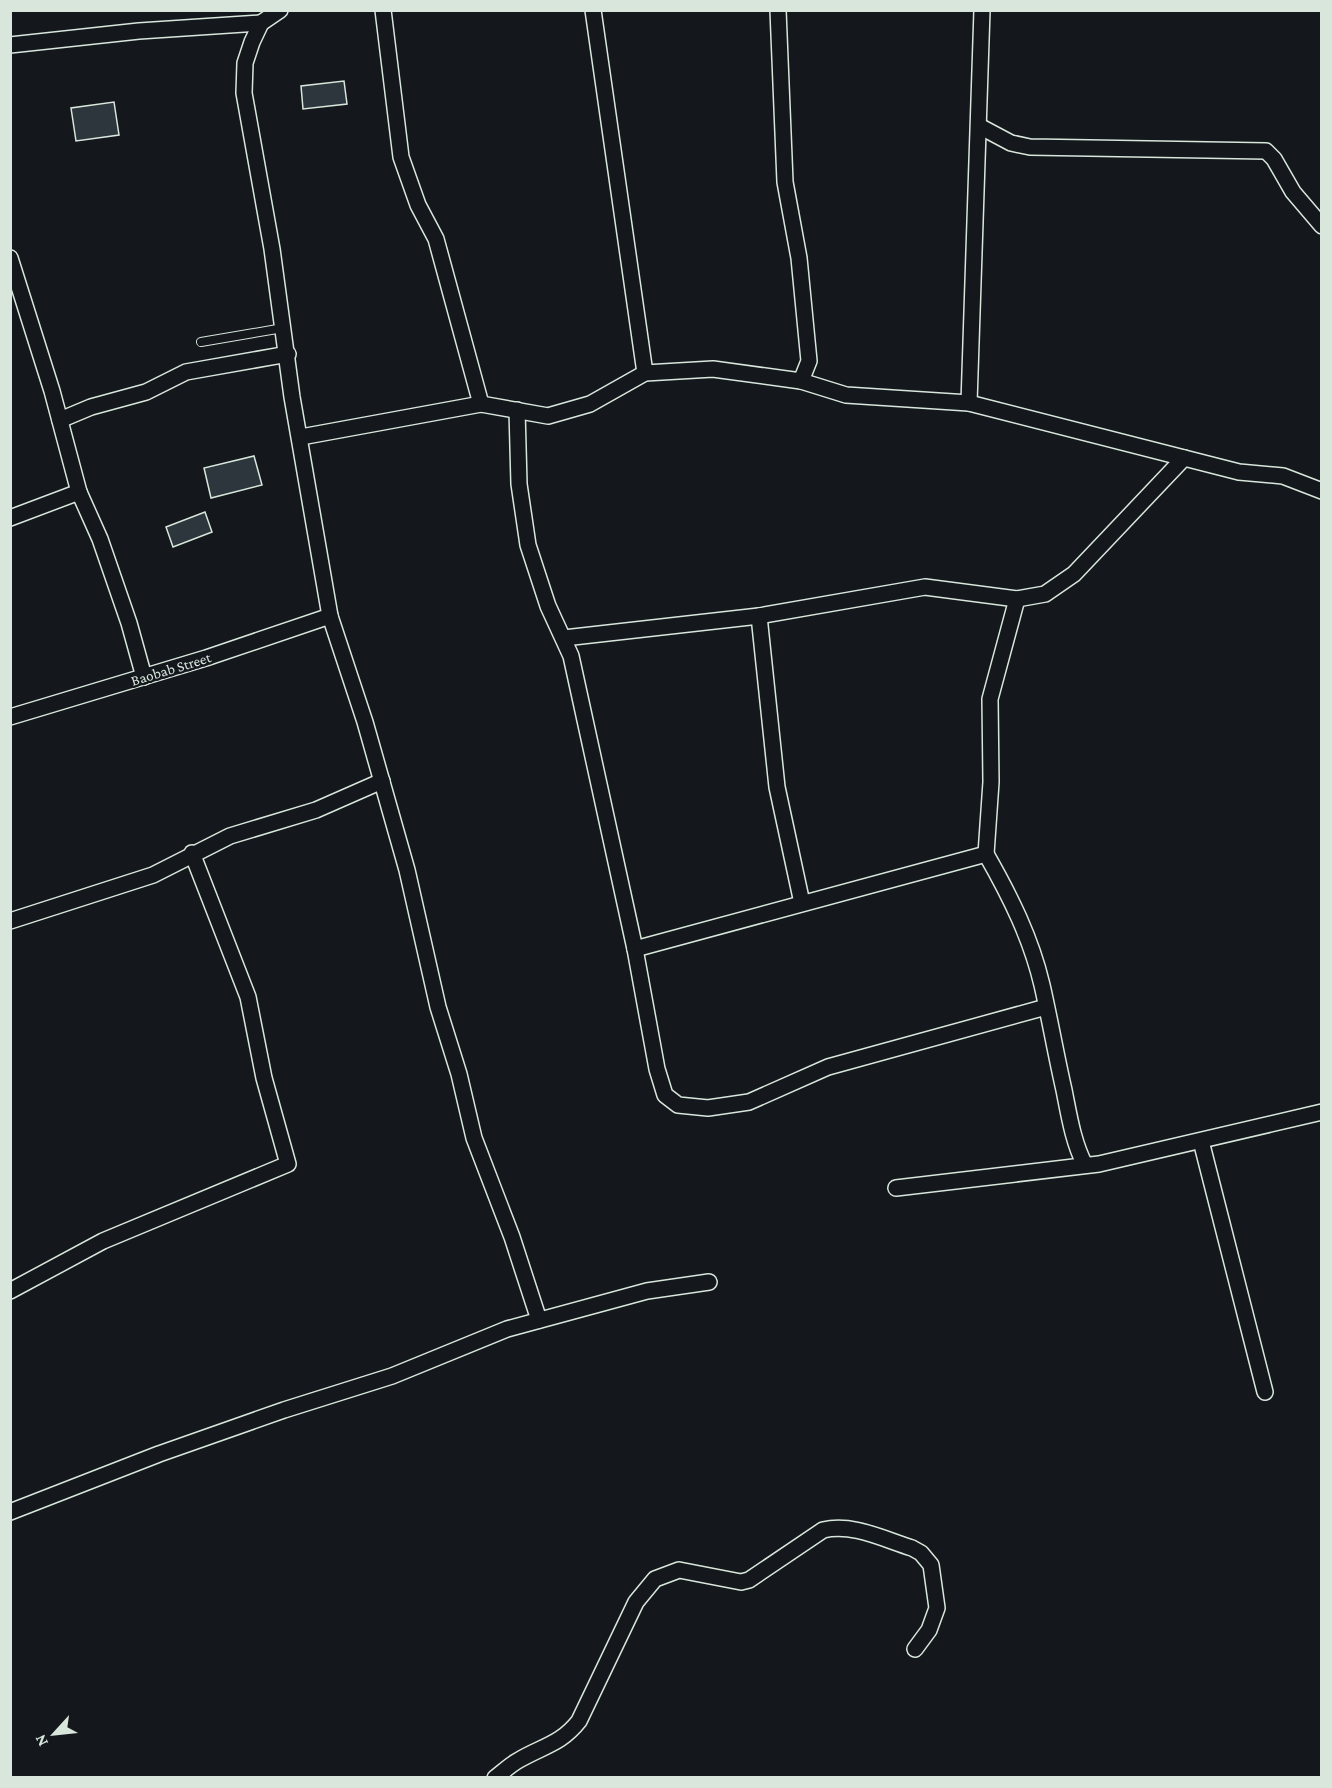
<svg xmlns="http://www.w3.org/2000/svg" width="1332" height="1788" viewBox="0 0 1332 1788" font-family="'Crimson Pro',serif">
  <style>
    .building { fill: #2c363c; stroke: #d8e6dc; stroke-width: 1.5 }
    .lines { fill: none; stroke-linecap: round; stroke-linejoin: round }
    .service-casing { stroke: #d8e6dc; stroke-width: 10 }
    .minor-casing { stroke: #d8e6dc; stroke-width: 18 }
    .service { stroke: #14181c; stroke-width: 8 }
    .minor { stroke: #14181c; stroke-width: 15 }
    .labels { text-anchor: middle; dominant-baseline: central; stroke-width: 4.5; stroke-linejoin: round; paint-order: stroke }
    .street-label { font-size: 15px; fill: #d8e6dc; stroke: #14181c }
  </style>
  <rect width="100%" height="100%" fill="#14181c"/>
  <g class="building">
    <polygon points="344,81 347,104 303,109 301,86"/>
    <polygon points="114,102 119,135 76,141 71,108"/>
    <polygon points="254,456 262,485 211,498 204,468"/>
    <polygon points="205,512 212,532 173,547 166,527"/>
  </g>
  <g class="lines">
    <defs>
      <polyline id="service" points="201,342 283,328"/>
      <g id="minor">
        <polyline points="280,10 261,23 252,42 245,63 244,93 272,249 292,397 330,616 365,722 407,870 438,1007 459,1074 474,1138 512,1237 539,1320"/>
        <polyline points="383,10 401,157 418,205 436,239 481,404"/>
        <polyline points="593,10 645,373"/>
        <polyline points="778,10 785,182 799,258 809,361 801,381"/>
        <polyline points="10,45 139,31 261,23"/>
        <polyline points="979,126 1011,143 1030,147 1266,151 1274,159 1293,192 1322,226"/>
        <polyline points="10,258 52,391 79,492 100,539 129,623 144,677"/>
        <polyline points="969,403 1239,472 1283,476 1322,491"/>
        <polyline points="517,410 519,484 528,545 548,606 571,656 635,949 657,1069 665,1095 678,1105 708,1108 749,1102 828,1067 1046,1007"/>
        <polyline points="60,420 91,407 146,392 186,372 288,354"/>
        <polyline points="301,437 481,404 548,416 590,404 645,373 713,369 801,381 846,395 969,403 982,10"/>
        <polyline points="10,518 79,492"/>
        <polyline points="759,616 777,787 802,903"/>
        <polyline points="564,638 759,616 925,587 1017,599 1045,594 1074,574 1184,458"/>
        <polyline points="10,717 206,658 330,616"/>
        <path d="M986,854C1010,896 1031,938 1042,985C1050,1020 1056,1055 1064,1090C1069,1115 1073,1142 1085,1165"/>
        <polyline points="10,921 153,875 230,836 316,810 382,781"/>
        <polyline points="635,949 986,854 991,782 990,699 1017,599"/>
        <polyline points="1201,1141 1265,1392"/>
        <polyline points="896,1188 1099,1164 1322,1112"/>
        <polyline points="10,1291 103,1241 288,1164 264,1078 248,997 192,853"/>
        <polyline points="10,1512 159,1454 284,1410 392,1376 507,1329 647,1291 709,1282"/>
        <path d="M495,1778C503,1772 510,1765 519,1760C543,1746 561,1744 579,1721L636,1602L655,1579L679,1570L741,1582L749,1580L823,1530C853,1523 883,1539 912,1548L921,1553L931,1565L937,1608L929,1630L915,1649"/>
      </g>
    </defs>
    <use href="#service" class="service-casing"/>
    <use href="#minor" class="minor-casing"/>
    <use href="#service" class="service"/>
    <use href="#minor" class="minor"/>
  </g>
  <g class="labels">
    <g class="street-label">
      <text transform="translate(171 669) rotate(-17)">Baobab Street</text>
    </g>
  </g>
  <rect width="1332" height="1788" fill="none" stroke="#d8e6dc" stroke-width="24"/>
  <g transform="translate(54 1734) rotate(243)" stroke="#14181c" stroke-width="4.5" paint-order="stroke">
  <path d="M0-4.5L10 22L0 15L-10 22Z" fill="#d8e6dc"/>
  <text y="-9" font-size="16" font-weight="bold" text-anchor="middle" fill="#d8e6dc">N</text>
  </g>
</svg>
